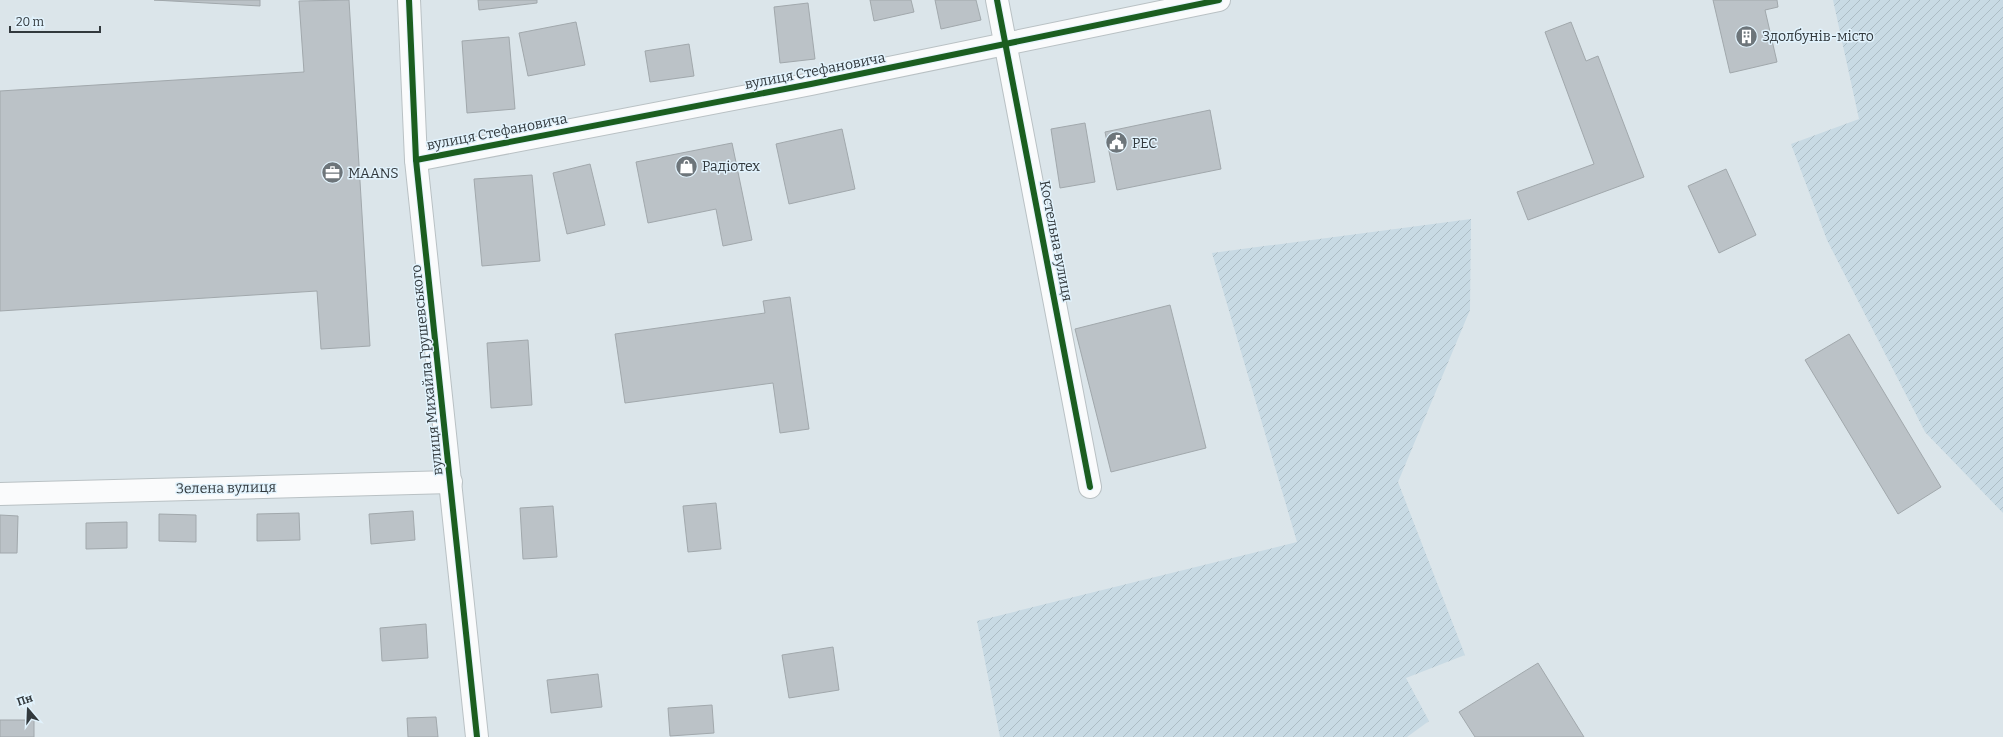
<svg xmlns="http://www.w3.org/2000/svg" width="2003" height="737" viewBox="0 0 2003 737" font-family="Bitter,serif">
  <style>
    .industrial { fill: url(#industrial-furrows) }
    .building { fill: #bbc2c7; stroke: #a1a8ac }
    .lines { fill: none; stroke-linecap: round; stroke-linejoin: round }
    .minor-casing { stroke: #b9c1c4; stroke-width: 24 }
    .minor { stroke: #fafbfc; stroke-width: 22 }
    .cycleway-casing { stroke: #e2f3fd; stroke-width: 8 }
    .cycleway { stroke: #1b5e20; stroke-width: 6 }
    .labels { text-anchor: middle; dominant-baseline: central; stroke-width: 3; stroke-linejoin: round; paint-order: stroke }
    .poi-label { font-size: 14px; fill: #32393d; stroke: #e2f3fd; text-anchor: start }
    .street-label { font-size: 14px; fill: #32393d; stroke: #e2f3fd }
  </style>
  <defs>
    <pattern id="industrial-furrows" width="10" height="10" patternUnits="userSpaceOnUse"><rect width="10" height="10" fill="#c8dae4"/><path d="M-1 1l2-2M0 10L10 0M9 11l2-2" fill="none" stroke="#acbcc4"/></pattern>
  </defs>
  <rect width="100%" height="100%" fill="#dbe5ea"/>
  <g class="industrial">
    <polygon points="1833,0 2003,0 2003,513 1925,432 1827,240 1791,144 1859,119"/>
    <polygon points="1471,219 1470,310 1398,482 1465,655 1406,678 1429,721 1407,737 1000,737 977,621 1297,542 1212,253"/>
  </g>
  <g class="building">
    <polygon points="154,0 260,0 260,6"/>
    <polygon points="349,0 370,346 321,349 317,291 0,311 0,91 304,72 299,1"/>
    <polygon points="478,0 537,0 537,3 479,10"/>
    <polygon points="870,0 911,0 914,12 874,21"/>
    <polygon points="935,0 976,0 981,20 941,29"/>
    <polygon points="1713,0 1777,0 1778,7 1765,10 1777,62 1730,73"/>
    <polygon points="808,3 815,59 780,63 774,7"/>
    <polygon points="576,22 585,65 528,76 519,33"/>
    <polygon points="1571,22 1586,61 1598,56 1644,177 1528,220 1517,192 1594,164 1545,32"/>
    <polygon points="509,37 515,109 467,113 462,41"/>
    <polygon points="689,44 694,76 650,82 645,51"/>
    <polygon points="1210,110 1221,169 1117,190 1105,132"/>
    <polygon points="1085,123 1095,182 1060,188 1051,129"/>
    <polygon points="842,129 855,189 789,204 776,144"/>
    <polygon points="732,143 752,240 723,246 716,209 648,223 636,162"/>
    <polygon points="590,164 605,225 567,234 553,173"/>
    <polygon points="1726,169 1756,235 1719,253 1688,186"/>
    <polygon points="532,175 540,261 482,266 474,179"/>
    <polygon points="790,297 809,429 780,433 773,383 625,403 615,334 765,313 763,301"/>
    <polygon points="1170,305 1206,448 1111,472 1075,329"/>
    <polygon points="1849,334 1941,487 1898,514 1805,360"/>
    <polygon points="528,340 532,405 491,408 487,343"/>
    <polygon points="716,503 721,549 688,552 683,506"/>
    <polygon points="553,506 557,557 523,559 520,508"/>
    <polygon points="413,511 415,540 371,544 369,514"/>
    <polygon points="299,513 300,540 257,541 257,514"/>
    <polygon points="159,514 196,515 196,542 159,541"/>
    <polygon points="0,515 18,516 17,553 0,553"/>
    <polygon points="127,522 127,548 86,549 86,523"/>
    <polygon points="426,624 428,658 382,661 380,628"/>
    <polygon points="833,647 839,690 789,698 782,655"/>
    <polygon points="1538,663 1584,737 1475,737 1459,712"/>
    <polygon points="598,674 602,707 551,713 547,680"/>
    <polygon points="712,705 714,733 670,736 668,708"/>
    <polygon points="436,717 438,737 408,737 407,718"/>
    <rect x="0" y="720" width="34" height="17"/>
  </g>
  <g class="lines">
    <defs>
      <g id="minor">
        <polyline points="409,0 416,160 477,737"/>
        <polyline points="997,0 1090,487"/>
        <polyline points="416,160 811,84 1219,0"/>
        <polyline points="0,494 451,482"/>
      </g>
    </defs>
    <use href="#minor" class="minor-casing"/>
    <use href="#minor" class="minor"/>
    <defs>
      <g id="cycleway">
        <polyline points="409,0 416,160 477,737"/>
        <polyline points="997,0 1090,487"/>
        <polyline points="416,160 811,84 1219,0"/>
      </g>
    </defs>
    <use href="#cycleway" class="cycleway-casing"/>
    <use href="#cycleway" class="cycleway"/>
  </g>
  <defs>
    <symbol id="building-disc" viewBox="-11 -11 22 22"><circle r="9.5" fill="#6d757a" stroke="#e2f3fd"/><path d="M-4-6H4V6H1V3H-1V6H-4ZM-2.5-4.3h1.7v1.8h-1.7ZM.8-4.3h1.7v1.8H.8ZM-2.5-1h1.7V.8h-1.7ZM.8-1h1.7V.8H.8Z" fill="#fff"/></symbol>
    <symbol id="civic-disc" viewBox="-11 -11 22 22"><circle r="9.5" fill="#6d757a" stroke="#e2f3fd"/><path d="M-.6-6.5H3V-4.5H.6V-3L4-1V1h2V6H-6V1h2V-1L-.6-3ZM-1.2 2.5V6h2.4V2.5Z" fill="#fff"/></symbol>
    <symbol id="shop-disc" viewBox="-11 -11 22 22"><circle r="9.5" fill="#6d757a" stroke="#e2f3fd"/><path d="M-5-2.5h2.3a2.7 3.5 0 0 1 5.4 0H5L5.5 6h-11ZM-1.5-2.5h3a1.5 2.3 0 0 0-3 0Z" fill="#fff"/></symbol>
    <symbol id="office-disc" viewBox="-11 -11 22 22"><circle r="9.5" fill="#6d757a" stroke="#e2f3fd"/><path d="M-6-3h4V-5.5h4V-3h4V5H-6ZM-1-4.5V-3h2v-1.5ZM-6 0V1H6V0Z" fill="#fff"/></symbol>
  </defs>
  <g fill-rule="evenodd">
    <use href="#building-disc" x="1734" y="24" width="25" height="25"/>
    <use href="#civic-disc" x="1104" y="130" width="25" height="25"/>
    <use href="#shop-disc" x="674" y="154" width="25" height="25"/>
    <use href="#office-disc" x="320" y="160" width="25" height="25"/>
  </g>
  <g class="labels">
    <g class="poi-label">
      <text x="1762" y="36">Здолбунів-місто</text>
      <text x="1132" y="143">РЕС</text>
      <text x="702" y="166">Радiотех</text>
      <text x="348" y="173">MAANS</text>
    </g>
    <g class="street-label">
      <text transform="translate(815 71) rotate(-11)">вулиця Стефановича</text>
      <text transform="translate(497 132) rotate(-11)">вулиця Стефановича</text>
      <text transform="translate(1056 241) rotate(79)">Костельна вулиця</text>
      <text transform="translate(427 370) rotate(-96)">вулиця Михайла Грушевського</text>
      <text transform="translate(226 488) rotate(-1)">Зелена вулиця</text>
    </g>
  </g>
  <g transform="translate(28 709) rotate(341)" stroke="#e2f3fd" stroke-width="3" paint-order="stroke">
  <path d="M0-3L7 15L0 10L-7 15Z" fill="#32393d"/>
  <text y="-6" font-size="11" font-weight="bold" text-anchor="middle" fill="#32393d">Пн</text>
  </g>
  <path d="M10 26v6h90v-6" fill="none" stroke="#32393d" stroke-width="2"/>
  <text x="16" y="26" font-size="12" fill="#32393d" stroke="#e2f3fd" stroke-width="3" paint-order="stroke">20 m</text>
</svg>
